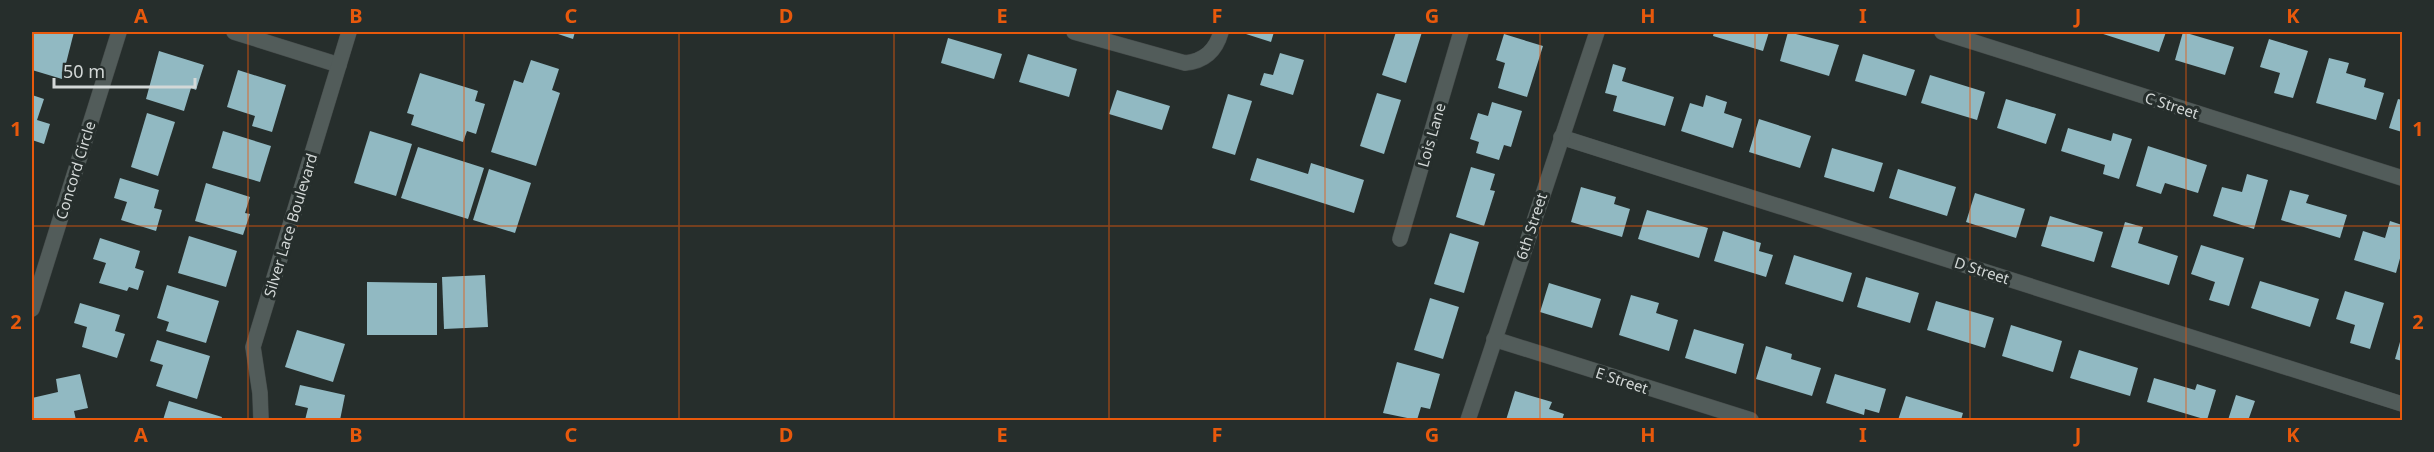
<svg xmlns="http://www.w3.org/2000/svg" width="2434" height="452" viewBox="0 0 2434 452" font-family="'Noto Sans',sans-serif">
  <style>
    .building { fill: #91b9c2 }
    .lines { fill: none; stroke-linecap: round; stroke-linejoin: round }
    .minor-casing { stroke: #464c4b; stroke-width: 16 }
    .minor { stroke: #525c5a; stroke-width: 15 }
    .grid { fill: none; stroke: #e8590c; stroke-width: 1.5; stroke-opacity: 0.55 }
    .labels { text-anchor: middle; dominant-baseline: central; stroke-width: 6; stroke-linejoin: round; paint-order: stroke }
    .street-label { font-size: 15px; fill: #d3d8d7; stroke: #262e2c }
    .neatline { fill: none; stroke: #e8590c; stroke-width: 2 }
    .grid-label { font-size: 20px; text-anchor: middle; font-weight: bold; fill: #e8590c }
  </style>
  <rect width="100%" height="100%" fill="#262e2c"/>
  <g class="building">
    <polygon points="32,32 74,32 62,79 32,70"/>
    <polygon points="552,32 575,32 573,39"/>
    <polygon points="1247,32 1274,32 1271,42 1246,34"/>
    <polygon points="1396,32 1422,32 1406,83 1382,75"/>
    <polygon points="1714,32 1769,32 1763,51 1713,36"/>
    <polygon points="1788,32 1839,45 1829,76 1780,61"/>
    <polygon points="2097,32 2166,32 2159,52"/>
    <polygon points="2183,32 2234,47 2225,75 2175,60"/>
    <polygon points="1504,34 1543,46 1527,97 1498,88 1505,63 1496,60"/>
    <polygon points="948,38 1002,54 994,79 941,63"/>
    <polygon points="2269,39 2308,51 2293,98 2274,93 2280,73 2260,67"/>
    <polygon points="159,51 204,65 196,90 191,88 184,111 146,99"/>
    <polygon points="1280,53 1304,60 1293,95 1260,85 1264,73 1273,75"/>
    <polygon points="1028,54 1077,69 1069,97 1019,82"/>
    <polygon points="1863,54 1915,70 1906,96 1855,81"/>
    <polygon points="2329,58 2349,63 2346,73 2366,79 2364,87 2384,93 2376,120 2316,103"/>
    <polygon points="531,60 559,69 552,90 560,93 536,166 491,152 514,80 523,83"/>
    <polygon points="1613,64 1626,68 1622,81 1674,97 1665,126 1613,111 1617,96 1605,93"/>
    <polygon points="238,70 286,85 272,132 252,126 255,116 227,107"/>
    <polygon points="420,73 478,91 475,101 485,104 476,134 467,131 463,142 411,125 414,115 407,113"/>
    <polygon points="1930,75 1985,92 1977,120 1921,103"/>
    <polygon points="1117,90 1170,106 1162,130 1109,114"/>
    <polygon points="1377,93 1401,100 1384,154 1360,146"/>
    <polygon points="1228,94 1252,101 1235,155 1212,148"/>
    <polygon points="32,95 44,99 37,120 50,124 44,144 32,140"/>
    <polygon points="1706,95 1727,102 1724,113 1742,119 1733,148 1681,131 1690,103 1703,107"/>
    <polygon points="2006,99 2056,114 2046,144 1997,128"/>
    <polygon points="2398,99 2402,100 2402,132 2389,128"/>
    <polygon points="1492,102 1522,111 1511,147 1504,145 1499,160 1476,153 1479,142 1470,139 1478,113 1488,116"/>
    <polygon points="147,113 175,122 158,176 131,167"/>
    <polygon points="1759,119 1811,136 1800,168 1749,152"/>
    <polygon points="2068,128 2111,141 2113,133 2132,139 2119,179 2103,174 2105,165 2061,151"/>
    <polygon points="223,131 271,146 260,182 212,168"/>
    <polygon points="370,131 412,144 396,196 354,183"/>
    <polygon points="2148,146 2207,165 2198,193 2165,183 2161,194 2136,186"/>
    <polygon points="418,147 484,168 468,219 401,198"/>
    <polygon points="1832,148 1883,163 1874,192 1824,177"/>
    <polygon points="1257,158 1308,174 1311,163 1364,180 1354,213 1250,180"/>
    <polygon points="1471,167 1495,174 1490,190 1495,191 1484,226 1456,217"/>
    <polygon points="489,169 531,183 515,233 473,220"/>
    <polygon points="1898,169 1956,187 1947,216 1889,198"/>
    <polygon points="2247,174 2268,180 2254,229 2213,216 2222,187 2242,192"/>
    <polygon points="120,178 159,190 154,208 162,210 156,231 121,220 127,202 114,198"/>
    <polygon points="206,183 250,197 245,213 250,214 243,235 195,221"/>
    <polygon points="1581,187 1616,197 1614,204 1630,209 1622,237 1571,222"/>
    <polygon points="2290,190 2309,195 2306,203 2347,215 2340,238 2281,220"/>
    <polygon points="1975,193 2025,209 2016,238 1966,222"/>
    <polygon points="1647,210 1708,228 1699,258 1638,239"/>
    <polygon points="2050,216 2103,232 2094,262 2041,246"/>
    <polygon points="2390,221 2402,225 2402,251 2396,273 2354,260 2363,231 2385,238"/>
    <polygon points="2125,222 2143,227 2138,243 2178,256 2169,285 2111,267"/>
    <polygon points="1723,231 1761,243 1759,251 1773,255 1766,277 1714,261"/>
    <polygon points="1450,233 1479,242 1464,293 1434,284"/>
    <polygon points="189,236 237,251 226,287 178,273"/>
    <polygon points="100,238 140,251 135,268 144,271 138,290 129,287 127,291 99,283 106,263 93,259"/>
    <polygon points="2201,245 2244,258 2229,306 2209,300 2215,282 2191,274"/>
    <polygon points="1794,255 1852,273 1843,302 1785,284"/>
    <polygon points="485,275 488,327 444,329 442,277"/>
    <polygon points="1866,277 1919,293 1910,323 1857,307"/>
    <polygon points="2260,281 2319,299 2310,327 2251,308"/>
    <polygon points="367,282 437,283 437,335 367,335"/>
    <polygon points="1549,283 1601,299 1592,328 1540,312"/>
    <polygon points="167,285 219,301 206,343 166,331 169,322 157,318"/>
    <polygon points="2345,291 2384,303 2370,349 2350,343 2355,325 2336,319"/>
    <polygon points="1631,295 1659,303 1656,313 1678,320 1669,351 1619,335"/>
    <polygon points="1430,298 1459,307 1443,359 1414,350"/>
    <polygon points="1936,301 1994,318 1985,348 1927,330"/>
    <polygon points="80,303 120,315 115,331 125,334 117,358 82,347 87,327 74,323"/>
    <polygon points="2011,325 2062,341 2053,372 2002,356"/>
    <polygon points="1694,329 1744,344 1736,374 1685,358"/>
    <polygon points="297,330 345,344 333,382 285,367"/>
    <polygon points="2402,335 2402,361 2395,359"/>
    <polygon points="157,340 210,356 197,399 156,386 163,365 150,361"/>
    <polygon points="1766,346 1792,354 1791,359 1821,368 1812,396 1756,379"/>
    <polygon points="2079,350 2138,368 2130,396 2070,378"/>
    <polygon points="1397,362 1440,374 1430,409 1421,407 1417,420 1383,413"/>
    <polygon points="80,374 88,408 74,411 76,420 32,420 32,398 58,392 56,379"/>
    <polygon points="1835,374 1886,389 1879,413 1865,409 1864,415 1826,403"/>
    <polygon points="2154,378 2195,390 2197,384 2216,390 2207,420 2147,402"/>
    <polygon points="300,385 345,395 340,420 305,420 308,408 295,405"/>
    <polygon points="1515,391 1552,402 1549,409 1564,414 1562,420 1506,420"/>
    <polygon points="2236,395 2255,401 2249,418 2255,420 2228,420"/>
    <polygon points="1906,396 1963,413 1961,420 1898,420"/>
    <polygon points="169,401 222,417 221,420 163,420"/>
  </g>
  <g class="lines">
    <defs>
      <g id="minor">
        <polyline points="234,32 339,65"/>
        <path d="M1074,32L1185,63C1205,61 1216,50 1221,32"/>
        <polyline points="1942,32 2402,178"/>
        <polyline points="1561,137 2402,404"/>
        <polyline points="1400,239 1461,32"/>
        <polyline points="32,309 119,32"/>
        <polyline points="1494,339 1751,420"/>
        <polyline points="261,420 260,393 253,347 349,32"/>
        <polyline points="1468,420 1597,32"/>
      </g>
    </defs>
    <use href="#minor" class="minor-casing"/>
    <use href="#minor" class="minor"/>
  </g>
  <path class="grid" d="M248,32V420M464,32V420M679,32V420M894,32V420M1109,32V420M1325,32V420M1540,32V420M1755,32V420M1970,32V420M2186,32V420M32,226H2402"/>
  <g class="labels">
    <g class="street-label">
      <text transform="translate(2172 105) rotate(18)">C Street</text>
      <text transform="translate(1431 135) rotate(-74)">Lois Lane</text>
      <text transform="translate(75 170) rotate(-73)">Concord Circle</text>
      <text transform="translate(290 225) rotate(-73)">Silver Lace Boulevard</text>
      <text transform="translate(1531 226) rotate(-72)">6th Street</text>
      <text transform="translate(1982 270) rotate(18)">D Street</text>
      <text transform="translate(1622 380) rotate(18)">E Street</text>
    </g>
  </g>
  <rect width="2434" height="452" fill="none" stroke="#262e2c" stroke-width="66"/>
  <path d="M54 78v9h141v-9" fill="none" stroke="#d3d8d7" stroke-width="3"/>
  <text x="63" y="78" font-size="18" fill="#d3d8d7" stroke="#262e2c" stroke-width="4.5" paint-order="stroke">50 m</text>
  <rect x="33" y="33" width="2368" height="386" class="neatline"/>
  <g class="grid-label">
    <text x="141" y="23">A</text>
    <text x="356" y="23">B</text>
    <text x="571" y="23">C</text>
    <text x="786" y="23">D</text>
    <text x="1002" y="23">E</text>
    <text x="1217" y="23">F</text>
    <text x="1432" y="23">G</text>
    <text x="1648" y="23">H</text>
    <text x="1863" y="23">I</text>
    <text x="2078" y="23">J</text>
    <text x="2293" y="23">K</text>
    <text x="16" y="136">1</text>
    <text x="2418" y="136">1</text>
    <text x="16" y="329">2</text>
    <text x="2418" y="329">2</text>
    <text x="141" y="442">A</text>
    <text x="356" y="442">B</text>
    <text x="571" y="442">C</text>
    <text x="786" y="442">D</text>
    <text x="1002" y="442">E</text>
    <text x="1217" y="442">F</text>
    <text x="1432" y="442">G</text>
    <text x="1648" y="442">H</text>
    <text x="1863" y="442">I</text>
    <text x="2078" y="442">J</text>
    <text x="2293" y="442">K</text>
  </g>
</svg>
